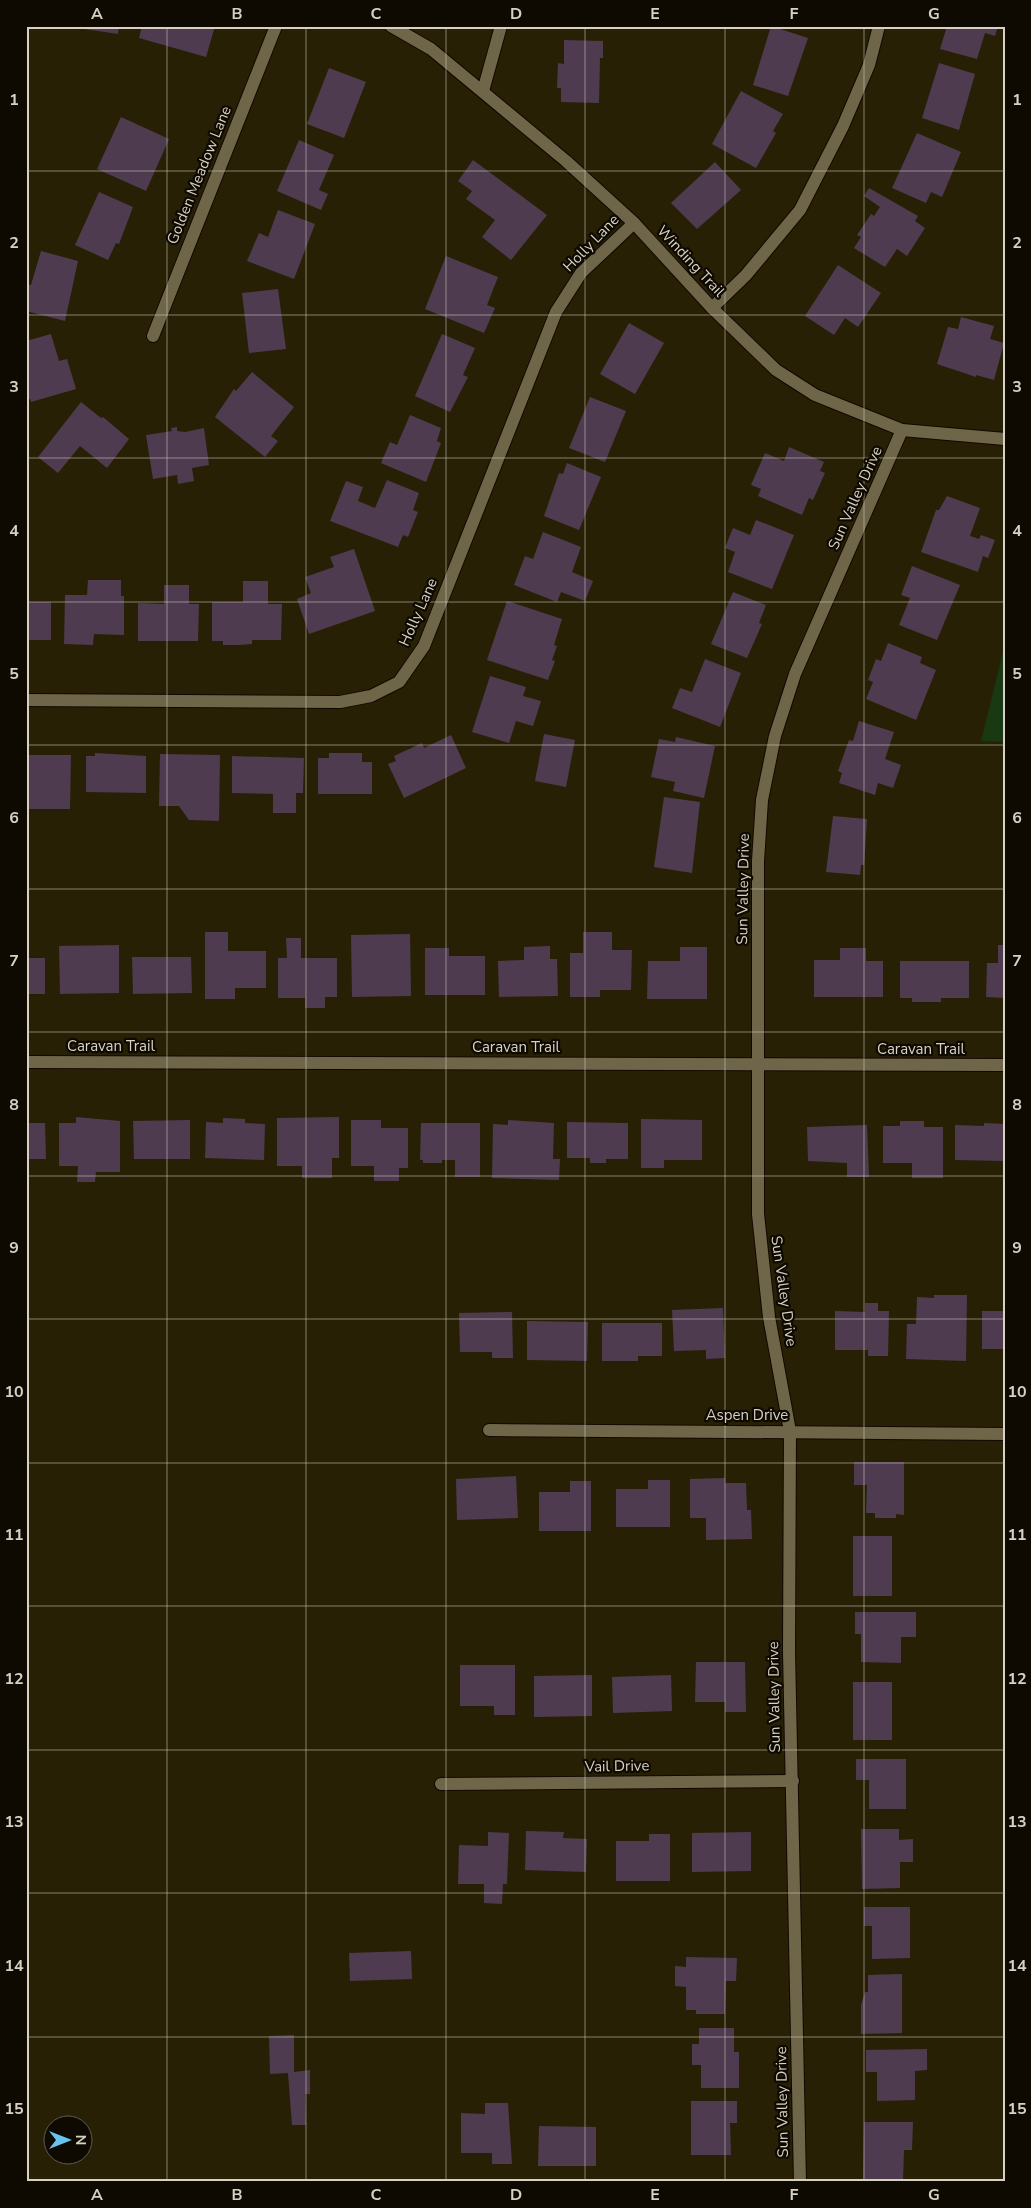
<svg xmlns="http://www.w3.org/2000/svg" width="1031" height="2208" viewBox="0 0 1031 2208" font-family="'Nunito Sans',sans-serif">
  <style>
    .green { fill: #193913 }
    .building { fill: #4e3b50 }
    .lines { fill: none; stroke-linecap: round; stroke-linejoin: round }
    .minor-casing { stroke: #110900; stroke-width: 14 }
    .minor { stroke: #6f664a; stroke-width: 12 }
    .grid { fill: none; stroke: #d6d1c2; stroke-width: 1; stroke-opacity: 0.55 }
    .labels { text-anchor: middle; stroke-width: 4.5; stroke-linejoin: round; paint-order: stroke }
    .street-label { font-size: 15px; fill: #d6d1c2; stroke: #0e0a02 }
    .neatline { fill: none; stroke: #d6d1c2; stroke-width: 2 }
    .grid-label { font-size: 16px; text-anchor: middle; font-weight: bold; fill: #d6d1c2 }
  </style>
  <rect width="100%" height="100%" fill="#282005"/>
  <path class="green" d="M 1005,644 L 1005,742 L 981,741 Z"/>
  <g class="building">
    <path d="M 64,26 L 119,26 L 118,34 Z"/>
    <path d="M 142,26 L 215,26 L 206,57 L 139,38 Z"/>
    <path d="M 771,26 L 808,38 L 788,96 L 753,85 Z"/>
    <path d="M 947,26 L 998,26 L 995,36 L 985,33 L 977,59 L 940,49 Z"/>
    <path d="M 564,40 L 603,41 L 603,58 L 600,58 L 599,103 L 561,102 L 561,88 L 557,88 L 558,63 L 564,64 Z"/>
    <path d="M 939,63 L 975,74 L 959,130 L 922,118 Z"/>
    <path d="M 329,68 L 366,82 L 344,138 L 307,124 Z"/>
    <path d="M 741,91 L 783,114 L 773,131 L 776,133 L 756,168 L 712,144 Z"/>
    <path d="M 121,117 L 169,139 L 146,191 L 97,169 Z"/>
    <path d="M 917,133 L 961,152 L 942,197 L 931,192 L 926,203 L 892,188 Z"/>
    <path d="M 299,140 L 334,155 L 319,190 L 328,194 L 321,210 L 277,191 Z"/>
    <path d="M 473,160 L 547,215 L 511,260 L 482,237 L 495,220 L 466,199 L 472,191 L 458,181 Z"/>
    <path d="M 715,162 L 741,190 L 697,229 L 671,203 Z"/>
    <path d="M 869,188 L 918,216 L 915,221 L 925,228 L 907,256 L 897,249 L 885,267 L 854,248 L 861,237 L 857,235 L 871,214 L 874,216 L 880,207 L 864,196 Z"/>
    <path d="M 99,192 L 133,207 L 119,244 L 116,243 L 108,260 L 75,245 Z"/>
    <path d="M 278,210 L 315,224 L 294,279 L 247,261 L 259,233 L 268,237 Z"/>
    <path d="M 41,251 L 78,261 L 65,321 L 26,311 L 26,284 L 31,285 Z"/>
    <path d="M 446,256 L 498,277 L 487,305 L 495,308 L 484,333 L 425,309 Z"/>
    <path d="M 838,265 L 881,293 L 858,327 L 845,318 L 834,335 L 805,316 Z"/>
    <path d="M 278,289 L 286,349 L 249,353 L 242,293 Z"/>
    <path d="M 961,317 L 994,326 L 990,339 L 1004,343 L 994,380 L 976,375 L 976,377 L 937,364 L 948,327 L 958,329 Z"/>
    <path d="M 629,323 L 664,343 L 635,394 L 600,374 Z"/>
    <path d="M 51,334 L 59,361 L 67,359 L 76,389 L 31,402 L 30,399 L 26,400 L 26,341 Z"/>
    <path d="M 442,334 L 475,348 L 463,375 L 468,377 L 450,412 L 415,396 Z"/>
    <path d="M 252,372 L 294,407 L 271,436 L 278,441 L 265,457 L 215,417 L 234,389 L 236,391 Z"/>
    <path d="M 590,397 L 626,411 L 605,462 L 569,448 Z"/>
    <path d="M 81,402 L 101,418 L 103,417 L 129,439 L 107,468 L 80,446 L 58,473 L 38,457 Z"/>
    <path d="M 410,415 L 441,428 L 437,441 L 441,443 L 426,482 L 381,463 L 390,442 L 397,445 Z"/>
    <path d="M 177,427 L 177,431 L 185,432 L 204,428 L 209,465 L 192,468 L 194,481 L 178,484 L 177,475 L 153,479 L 146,435 L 172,431 L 171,428 Z"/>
    <path d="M 789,447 L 824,462 L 820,471 L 825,473 L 813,500 L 809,498 L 802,515 L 758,496 L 761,489 L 751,485 L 765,453 L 784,461 Z"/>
    <path d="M 567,463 L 601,477 L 579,530 L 544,516 L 559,473 L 563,474 Z"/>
    <path d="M 387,480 L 419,493 L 413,510 L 418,512 L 408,537 L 403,535 L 398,547 L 330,521 L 346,481 L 363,487 L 358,501 L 375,508 Z"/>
    <path d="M 947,496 L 980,508 L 970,536 L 979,539 L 981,535 L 995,540 L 988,558 L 983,556 L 978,572 L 921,552 L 936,510 L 939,510 Z"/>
    <path d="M 756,520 L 794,535 L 772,589 L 728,572 L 735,552 L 725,548 L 733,528 L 750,535 Z"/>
    <path d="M 543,532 L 581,547 L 572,572 L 593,581 L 585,601 L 561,592 L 557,602 L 514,585 L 525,556 L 533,559 Z"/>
    <path d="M 354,549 L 375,611 L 309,634 L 297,599 L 311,593 L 305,577 L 334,567 L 330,557 Z"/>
    <path d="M 912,566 L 960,585 L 937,640 L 899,625 L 910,598 L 901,595 Z"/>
    <path d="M 88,580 L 121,580 L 121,596 L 124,596 L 124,635 L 94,634 L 93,645 L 64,644 L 65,595 L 87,595 Z"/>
    <path d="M 243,581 L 268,581 L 268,604 L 282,604 L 281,640 L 252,640 L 252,644 L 239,645 L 223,645 L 223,641 L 212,641 L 212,602 L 243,602 Z"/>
    <path d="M 164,585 L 189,585 L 189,604 L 199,604 L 198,641 L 138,641 L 138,603 L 164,604 Z"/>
    <path d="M 733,592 L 766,605 L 759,623 L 762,624 L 747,658 L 711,644 Z"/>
    <path d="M 507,601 L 562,619 L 554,645 L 557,646 L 552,660 L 555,661 L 548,680 L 487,660 Z"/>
    <rect x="26" y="602" width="25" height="38"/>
    <path d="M 888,643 L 922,657 L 920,663 L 936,670 L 916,720 L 866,699 L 873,682 L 868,680 L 876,659 L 881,661 Z"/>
    <path d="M 705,659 L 741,673 L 720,727 L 672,708 L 680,688 L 692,692 Z"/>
    <path d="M 490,676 L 526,687 L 523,696 L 541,701 L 533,726 L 516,721 L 509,743 L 472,732 Z"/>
    <path d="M 859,721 L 894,732 L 885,759 L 901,765 L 893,788 L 878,783 L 875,795 L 839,783 L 842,773 L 838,771 L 849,740 L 853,741 Z"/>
    <path d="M 544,734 L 575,740 L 566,787 L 535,781 Z"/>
    <path d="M 451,735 L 466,768 L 404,798 L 388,764 L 396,761 L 394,756 L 422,743 L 424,748 Z"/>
    <path d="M 676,737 L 715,746 L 704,798 L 673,791 L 675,782 L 651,777 L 659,739 L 675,742 Z"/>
    <path d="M 95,753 L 146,756 L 146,793 L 86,792 L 86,756 L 95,756 Z"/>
    <path d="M 329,753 L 362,753 L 362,762 L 372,762 L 372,794 L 318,794 L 318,758 L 329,758 Z"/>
    <path d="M 160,754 L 220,755 L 219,821 L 189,820 L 179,806 L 159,806 Z"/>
    <path d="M 26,755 L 71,755 L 70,809 L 26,809 Z"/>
    <path d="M 232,756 L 304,758 L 303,793 L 296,793 L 296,813 L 273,813 L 273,794 L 232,793 Z"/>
    <path d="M 664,797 L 700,802 L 692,873 L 654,867 Z"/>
    <path d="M 833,816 L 867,819 L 864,865 L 861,865 L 860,875 L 826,872 Z"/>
    <path d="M 205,932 L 228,932 L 228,951 L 266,951 L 266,988 L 235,988 L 235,999 L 205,999 Z"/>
    <path d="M 583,932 L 612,932 L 612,950 L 632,950 L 631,990 L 600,990 L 600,997 L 570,997 L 570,953 L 583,953 Z"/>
    <path d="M 410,934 L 411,996 L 352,997 L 351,935 Z"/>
    <path d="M 286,938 L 301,938 L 301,958 L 337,958 L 337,997 L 325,997 L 325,1008 L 305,1008 L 305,998 L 278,998 L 278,958 L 287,958 Z"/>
    <path d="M 119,945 L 119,993 L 60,994 L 59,946 Z"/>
    <path d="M 998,945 L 1005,945 L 1005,998 L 986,997 L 987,963 L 998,963 Z"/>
    <path d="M 550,946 L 550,959 L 557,959 L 558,996 L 499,997 L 498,961 L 524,960 L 524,947 Z"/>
    <path d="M 680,947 L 707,947 L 707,999 L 647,999 L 648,961 L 680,961 Z"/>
    <path d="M 425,948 L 449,948 L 449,956 L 485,956 L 485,995 L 425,995 Z"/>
    <path d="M 840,948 L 866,948 L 866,961 L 883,961 L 883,997 L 814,997 L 814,960 L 840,960 Z"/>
    <path d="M 132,957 L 191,957 L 192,993 L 133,994 Z"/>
    <rect x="26" y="958" width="19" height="36"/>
    <path d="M 900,961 L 969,961 L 969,998 L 941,998 L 941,1002 L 912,1002 L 912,998 L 900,998 Z"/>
    <path d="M 76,1117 L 120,1121 L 120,1172 L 96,1172 L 95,1182 L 77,1182 L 78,1166 L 59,1166 L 59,1123 L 76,1123 Z"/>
    <path d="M 339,1117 L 339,1158 L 332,1158 L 332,1178 L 302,1178 L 302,1166 L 277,1166 L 277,1118 Z"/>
    <path d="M 223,1118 L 245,1119 L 245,1123 L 265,1124 L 264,1160 L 205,1158 L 206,1122 L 223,1123 Z"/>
    <path d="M 641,1119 L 702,1120 L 702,1160 L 664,1160 L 664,1168 L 641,1168 Z"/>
    <path d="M 190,1120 L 190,1159 L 134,1159 L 133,1121 Z"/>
    <path d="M 351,1120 L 381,1120 L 381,1128 L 408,1128 L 408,1168 L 399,1168 L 399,1181 L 374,1181 L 374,1166 L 351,1166 Z"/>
    <path d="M 508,1120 L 554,1123 L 553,1159 L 560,1159 L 559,1180 L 492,1178 L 493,1124 L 508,1125 Z"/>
    <path d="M 900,1121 L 924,1121 L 924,1127 L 943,1127 L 943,1178 L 912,1178 L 912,1163 L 883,1163 L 883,1126 L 900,1126 Z"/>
    <path d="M 567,1122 L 628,1123 L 628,1159 L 606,1159 L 606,1163 L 590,1163 L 590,1158 L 567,1158 Z"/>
    <path d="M 26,1123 L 45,1123 L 46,1159 L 26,1159 Z"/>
    <path d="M 421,1123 L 480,1123 L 480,1177 L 455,1177 L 455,1160 L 442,1160 L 442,1163 L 423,1163 L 423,1160 L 420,1160 Z"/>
    <path d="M 984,1123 L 1005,1124 L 1005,1161 L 955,1160 L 955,1125 L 984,1126 Z"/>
    <path d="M 867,1125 L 869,1177 L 847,1177 L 847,1163 L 808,1161 L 807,1127 Z"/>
    <path d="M 934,1295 L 967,1295 L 966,1361 L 906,1359 L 907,1324 L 916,1324 L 917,1297 L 934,1298 Z"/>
    <path d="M 865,1303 L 878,1303 L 878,1311 L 889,1311 L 888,1356 L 868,1356 L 868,1350 L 835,1350 L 835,1311 L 865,1312 Z"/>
    <path d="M 723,1308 L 725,1358 L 706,1359 L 706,1350 L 674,1351 L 672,1310 Z"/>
    <rect x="982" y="1311" width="23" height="38"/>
    <path d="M 512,1312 L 513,1358 L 492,1358 L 492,1352 L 460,1352 L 459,1313 Z"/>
    <path d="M 527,1321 L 588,1322 L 587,1361 L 527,1360 Z"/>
    <path d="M 602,1323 L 662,1323 L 662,1356 L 638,1356 L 638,1361 L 602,1361 Z"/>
    <path d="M 854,1462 L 904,1462 L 904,1515 L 896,1514 L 896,1518 L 875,1518 L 875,1513 L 866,1513 L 867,1485 L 854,1485 Z"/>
    <path d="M 516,1476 L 518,1518 L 457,1520 L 456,1479 Z"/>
    <path d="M 725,1478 L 725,1483 L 746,1483 L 747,1510 L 751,1510 L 752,1539 L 706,1540 L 706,1518 L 690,1518 L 690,1479 Z"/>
    <path d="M 648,1480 L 670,1480 L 670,1527 L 616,1527 L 616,1489 L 648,1489 Z"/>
    <path d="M 570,1481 L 591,1481 L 591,1531 L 539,1531 L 539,1492 L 570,1492 Z"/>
    <rect x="853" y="1536" width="39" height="60"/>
    <path d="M 855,1612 L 916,1612 L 916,1637 L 901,1637 L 901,1663 L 861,1662 L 861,1634 L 855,1634 Z"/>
    <path d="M 696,1662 L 745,1662 L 746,1712 L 725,1712 L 725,1702 L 695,1702 Z"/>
    <path d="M 460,1665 L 515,1665 L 515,1715 L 494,1715 L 494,1706 L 460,1706 Z"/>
    <path d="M 592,1675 L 592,1716 L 534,1717 L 534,1676 Z"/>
    <path d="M 671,1675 L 672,1711 L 613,1713 L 612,1677 Z"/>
    <rect x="853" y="1682" width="39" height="58"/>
    <path d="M 856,1759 L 906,1759 L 906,1809 L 869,1809 L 869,1780 L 856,1780 Z"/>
    <path d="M 861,1829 L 899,1829 L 899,1840 L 913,1839 L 913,1862 L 900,1862 L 900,1888 L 862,1889 Z"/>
    <path d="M 526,1831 L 564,1832 L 563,1838 L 587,1839 L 586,1872 L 525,1870 Z"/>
    <path d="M 488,1832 L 509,1833 L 507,1884 L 503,1884 L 502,1904 L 484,1903 L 484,1884 L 458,1884 L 459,1845 L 488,1846 Z"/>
    <path d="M 751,1832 L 751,1871 L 692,1872 L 692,1833 Z"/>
    <path d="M 649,1834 L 670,1834 L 670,1881 L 616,1881 L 616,1841 L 649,1841 Z"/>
    <path d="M 864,1907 L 910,1907 L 910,1958 L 872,1959 L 872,1926 L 864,1926 Z"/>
    <path d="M 411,1951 L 412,1979 L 350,1981 L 349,1953 Z"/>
    <path d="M 686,1957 L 737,1958 L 736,1981 L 726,1981 L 725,2014 L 696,2014 L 696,2010 L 686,2010 L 686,1987 L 675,1986 L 675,1966 L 686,1967 Z"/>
    <path d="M 902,1974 L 902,2033 L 861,2034 L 861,2005 L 865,1992 L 868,1992 L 868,1975 Z"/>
    <path d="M 699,2028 L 734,2028 L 734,2052 L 739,2052 L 739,2088 L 701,2088 L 701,2065 L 692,2065 L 692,2044 L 699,2044 Z"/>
    <path d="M 294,2035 L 294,2072 L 310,2070 L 310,2094 L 305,2094 L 306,2125 L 292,2125 L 288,2073 L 270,2074 L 269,2036 Z"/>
    <path d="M 927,2049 L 927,2070 L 915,2071 L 915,2100 L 877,2101 L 877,2072 L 866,2072 L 866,2050 Z"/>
    <path d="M 691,2101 L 737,2101 L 737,2123 L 730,2123 L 731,2155 L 691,2155 Z"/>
    <path d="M 485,2103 L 508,2103 L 512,2164 L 492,2164 L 492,2153 L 461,2153 L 461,2113 L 485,2114 Z"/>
    <path d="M 864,2122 L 913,2122 L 912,2150 L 904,2150 L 903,2181 L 863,2181 Z"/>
    <path d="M 539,2126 L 596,2127 L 596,2166 L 538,2166 Z"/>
  </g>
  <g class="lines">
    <defs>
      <g id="minor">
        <path d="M 391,26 L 431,49 L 566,161 L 634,223 L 712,308 L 776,370 L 815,395 L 902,430 L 1005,439"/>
        <path d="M 483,91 L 501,26"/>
        <path d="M 712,308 L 746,275 L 800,210 L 843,126 L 869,65 L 879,26"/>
        <path d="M 153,336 L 276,26"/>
        <path d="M 26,700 L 340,702 L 371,696 L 399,682 L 424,646 L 556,312 L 581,273 L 634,223"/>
        <path d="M 26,1062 L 1005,1065"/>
        <path d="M 489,1430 L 1005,1434"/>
        <path d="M 441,1784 L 793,1781"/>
        <path d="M 800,2182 L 789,1651 L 790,1431 L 769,1317 L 758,1214 L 758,861 L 762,800 L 775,736 L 795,674 L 902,430"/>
      </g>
    </defs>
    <use href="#minor" class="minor-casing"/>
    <use href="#minor" class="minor"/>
  </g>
  <path class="grid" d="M 167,26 L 167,2182M 306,26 L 306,2182M 446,26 L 446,2182M 585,26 L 585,2182M 725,26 L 725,2182M 864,26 L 864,2182M 26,171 L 1005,171M 26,315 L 1005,315M 26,458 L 1005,458M 26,602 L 1005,602M 26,745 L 1005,745M 26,889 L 1005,889M 26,1032 L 1005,1032M 26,1176 L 1005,1176M 26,1319 L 1005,1319M 26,1463 L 1005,1463M 26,1606 L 1005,1606M 26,1750 L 1005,1750M 26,1893 L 1005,1893M 26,2037 L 1005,2037"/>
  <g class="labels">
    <g class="street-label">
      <text transform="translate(199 175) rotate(-68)" y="5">Golden Meadow Lane</text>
      <text transform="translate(591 243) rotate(-46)" y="5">Holly Lane</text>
      <text transform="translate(691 261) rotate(47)" y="5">Winding Trail</text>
      <text transform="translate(855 498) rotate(-66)" y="5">Sun Valley Drive</text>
      <text transform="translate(418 612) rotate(-66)" y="5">Holly Lane</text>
      <text transform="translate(743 889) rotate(-89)" y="5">Sun Valley Drive</text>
      <text x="111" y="1051">Caravan Trail</text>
      <text x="516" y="1052">Caravan Trail</text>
      <text x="921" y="1054">Caravan Trail</text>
      <text transform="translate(784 1291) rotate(82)" y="5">Sun Valley Drive</text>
      <text x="747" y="1420">Aspen Drive</text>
      <text transform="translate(774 1697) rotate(-91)" y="5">Sun Valley Drive</text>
      <text transform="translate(617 1766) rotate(-1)" y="5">Vail Drive</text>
      <text transform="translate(782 2102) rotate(-91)" y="5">Sun Valley Drive</text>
    </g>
  </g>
  <rect width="1031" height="2208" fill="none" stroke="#0e0a02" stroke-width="55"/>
  <g transform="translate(68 2140) rotate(90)"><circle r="24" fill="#0e0a02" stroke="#5e5a4f"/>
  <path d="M0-4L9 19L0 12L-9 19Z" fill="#67c4ef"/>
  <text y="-8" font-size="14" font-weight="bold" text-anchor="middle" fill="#d6d1c2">N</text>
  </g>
  <rect x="28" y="28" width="976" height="2152" class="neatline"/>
  <g class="grid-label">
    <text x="97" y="19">A</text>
    <text x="237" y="19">B</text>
    <text x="376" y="19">C</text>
    <text x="516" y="19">D</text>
    <text x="655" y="19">E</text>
    <text x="794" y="19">F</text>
    <text x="934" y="19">G</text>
    <text x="14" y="105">1</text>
    <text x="1017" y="105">1</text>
    <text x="14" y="248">2</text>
    <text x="1017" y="248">2</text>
    <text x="14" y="392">3</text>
    <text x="1017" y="392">3</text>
    <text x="14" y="536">4</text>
    <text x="1017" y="536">4</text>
    <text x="14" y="679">5</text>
    <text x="1017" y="679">5</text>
    <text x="14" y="823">6</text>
    <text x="1017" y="823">6</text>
    <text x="14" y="966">7</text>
    <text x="1017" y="966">7</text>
    <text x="14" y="1110">8</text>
    <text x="1017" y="1110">8</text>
    <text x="14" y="1253">9</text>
    <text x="1017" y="1253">9</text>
    <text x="14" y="1397">10</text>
    <text x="1017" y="1397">10</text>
    <text x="14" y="1540">11</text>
    <text x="1017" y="1540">11</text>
    <text x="14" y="1684">12</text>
    <text x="1017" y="1684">12</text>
    <text x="14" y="1827">13</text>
    <text x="1017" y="1827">13</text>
    <text x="14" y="1971">14</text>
    <text x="1017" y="1971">14</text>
    <text x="14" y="2114">15</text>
    <text x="1017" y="2114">15</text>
    <text x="97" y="2200">A</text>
    <text x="237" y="2200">B</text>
    <text x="376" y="2200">C</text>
    <text x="516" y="2200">D</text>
    <text x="655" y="2200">E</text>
    <text x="794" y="2200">F</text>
    <text x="934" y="2200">G</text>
  </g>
</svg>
